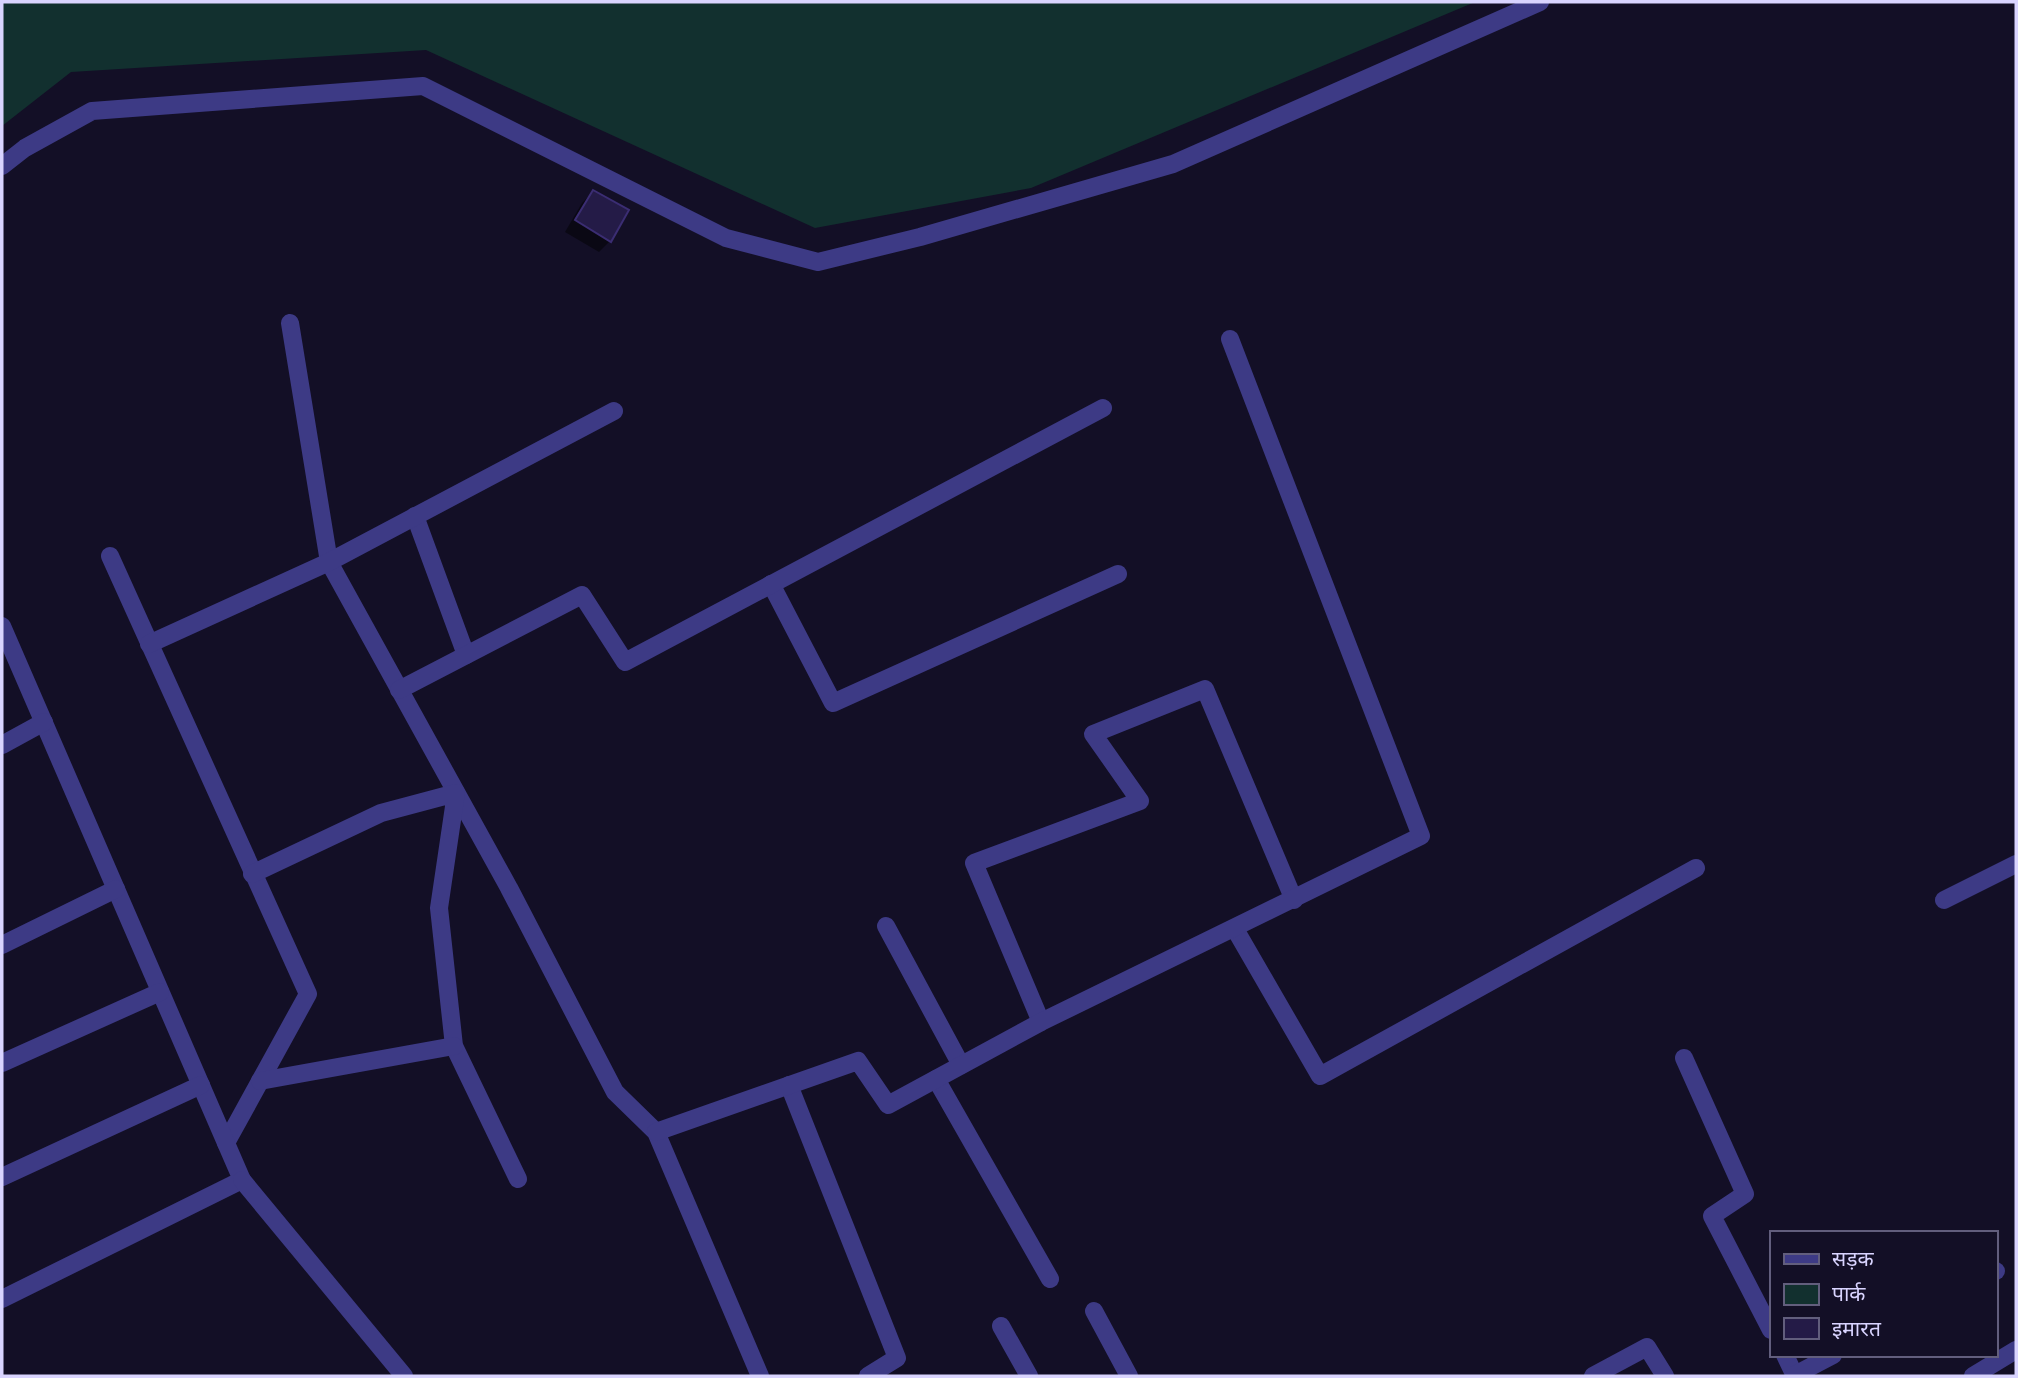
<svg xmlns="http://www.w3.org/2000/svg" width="2018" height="1378" viewBox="0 0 2018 1378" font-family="Rubik,'Noto Sans Devanagari',sans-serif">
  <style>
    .green { fill: #12302f }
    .shadow { fill: #0007 }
    .building { fill: #241b47; stroke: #3b2d73; stroke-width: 2 }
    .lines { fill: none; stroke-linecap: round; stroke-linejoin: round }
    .lane { stroke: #3d3a85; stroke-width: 18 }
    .street { stroke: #3d3a85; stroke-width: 18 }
  </style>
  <rect width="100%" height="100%" fill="#130f26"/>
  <path class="green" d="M 2,2 L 1475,2 L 1031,188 L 815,228 L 426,50 L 71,72 L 2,126 Z"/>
  <path class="shadow" d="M 593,192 L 610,241 L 599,252 L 565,232 L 582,203 Z"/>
  <path class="building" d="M 593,190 L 629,210 L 611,242 L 575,220 Z"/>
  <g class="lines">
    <path class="lane" d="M 2,166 L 25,148 L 92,111 L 423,86 L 726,238 L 818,262 L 920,237 L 1173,164 L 1540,2"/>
    <g class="street">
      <path d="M 290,323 L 329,562 L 509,888 L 615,1092 L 656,1132 L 760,1376"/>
      <path d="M 415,516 L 466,655"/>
      <path d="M 110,556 L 308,994 L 226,1143"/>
      <path d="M 771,584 L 833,703 L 1118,574"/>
      <path d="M 2,626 L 242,1180 L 2,1299"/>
      <path d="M 149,644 L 329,562 L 614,411"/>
      <path d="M 399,690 L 582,595 L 625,662 L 1103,408"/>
      <path d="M 2,745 L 44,722"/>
      <path d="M 252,874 L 381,813 L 456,793 L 439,908 L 454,1046 L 518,1179"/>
      <path d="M 1944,900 L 2016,864"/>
      <path d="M 886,926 L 961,1065"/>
      <path d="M 1235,929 L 1320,1076 L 1696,868"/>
      <path d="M 2,945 L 116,889"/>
      <path d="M 1041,1022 L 974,863 L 1140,801 L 1093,734 L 1205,689 L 1294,900"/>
      <path d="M 1684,1058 L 1745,1194 L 1712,1216 L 1771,1330"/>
      <path d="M 2,1063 L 160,992"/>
      <path d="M 936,1079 L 1050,1279"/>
      <path d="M 260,1081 L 454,1046"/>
      <path d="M 789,1085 L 897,1358 L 868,1376"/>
      <path d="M 656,1132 L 858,1061 L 888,1105 L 1041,1022 L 1421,836 L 1230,339"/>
      <path d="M 2,1177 L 201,1085"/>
      <path d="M 242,1180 L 404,1376"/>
      <path d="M 1995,1271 L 1996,1271"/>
      <path d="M 1094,1311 L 1129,1376"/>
      <path d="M 1001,1326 L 1029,1376"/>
      <path d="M 1785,1355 L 1795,1376"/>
      <path d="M 1795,1375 L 1833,1355"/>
      <path d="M 1593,1376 L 1647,1347 L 1665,1376"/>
      <path d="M 1973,1376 L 2016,1350"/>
    </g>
  </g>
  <rect width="2018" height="1378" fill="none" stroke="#d9d4ff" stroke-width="7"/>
  <rect x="1770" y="1231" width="228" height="126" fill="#130f26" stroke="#625e7d" stroke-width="2"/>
  <rect x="1784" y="1254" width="35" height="10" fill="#3d3a85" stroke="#625e7d" stroke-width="2"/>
  <text x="1832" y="1266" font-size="21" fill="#d9d4ff">सड़क</text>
  <rect x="1784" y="1284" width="35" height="21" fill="#12302f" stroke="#625e7d" stroke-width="2"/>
  <text x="1832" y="1301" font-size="21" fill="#d9d4ff">पार्क</text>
  <rect x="1784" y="1318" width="35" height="21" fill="#241b47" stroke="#625e7d" stroke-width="2"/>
  <text x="1832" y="1336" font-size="21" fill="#d9d4ff">इमारत</text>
</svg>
